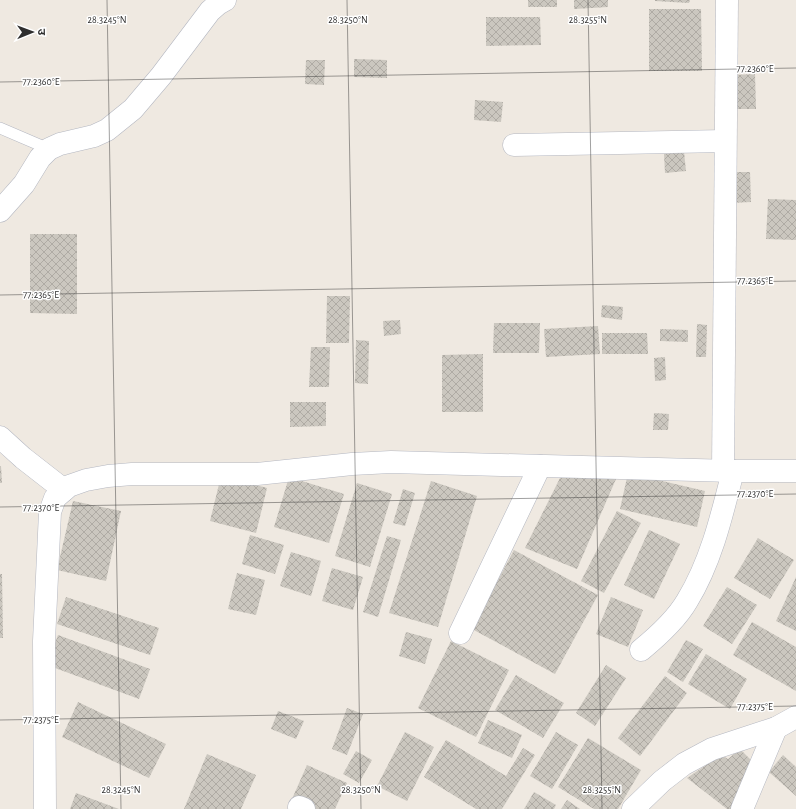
<svg xmlns="http://www.w3.org/2000/svg" width="796" height="809" viewBox="0 0 796 809" font-family="'Alegreya Sans','Noto Sans Devanagari',sans-serif">
  <style>
    .building { fill: url(#building-cross-hatch) }
    .lines { fill: none; stroke-linecap: round; stroke-linejoin: round }
    .service-casing { stroke: #b4b7c1; stroke-width: 12 }
    .minor-casing { stroke: #b4b7c1; stroke-width: 23 }
    .tertiary-casing { stroke: #b4b7c1; stroke-width: 23 }
    .service { stroke: #fff; stroke-width: 11 }
    .minor { stroke: #fff; stroke-width: 22 }
    .tertiary { stroke: #fff; stroke-width: 22 }
    .ticks { fill: none; stroke: #2e2e2e; stroke-width: 1; stroke-opacity: 0.45 }
    .ticks-label { font-size: 10px; text-anchor: middle; fill: #2e2e2e; stroke: #fff; stroke-width: 3; stroke-linejoin: round; paint-order: stroke }
  </style>
  <defs>
    <pattern id="building-cross-hatch" width="8" height="8" patternUnits="userSpaceOnUse"><rect width="8" height="8" fill="#cbc7bf"/><path d="M0 0l8 8M0 8l8-8" fill="none" stroke="#afaba4"/></pattern>
  </defs>
  <rect width="100%" height="100%" fill="#efe9e1"/>
  <g class="building">
    <rect x="528" y="0" width="29" height="7"/>
    <path d="M 574,0 L 608,0 L 608,7 L 574,9 Z"/>
    <path d="M 655,0 L 690,0 L 689,3 L 655,1 Z"/>
    <path d="M 649,9 L 701,9 L 702,71 L 649,71 Z"/>
    <path d="M 486,17 L 540,17 L 541,45 L 486,46 Z"/>
    <path d="M 354,59 L 387,60 L 387,78 L 354,77 Z"/>
    <path d="M 306,60 L 325,60 L 324,85 L 305,84 Z"/>
    <path d="M 755,74 L 756,109 L 734,109 L 733,75 Z"/>
    <path d="M 475,100 L 503,102 L 501,122 L 474,120 Z"/>
    <path d="M 684,152 L 686,171 L 665,173 L 664,154 Z"/>
    <path d="M 730,172 L 750,172 L 751,202 L 731,203 Z"/>
    <path d="M 768,199 L 796,200 L 796,240 L 766,239 Z"/>
    <path d="M 30,234 L 77,234 L 77,314 L 30,313 Z"/>
    <path d="M 327,296 L 350,296 L 349,343 L 326,343 Z"/>
    <path d="M 602,305 L 623,307 L 622,320 L 601,317 Z"/>
    <path d="M 400,320 L 401,334 L 384,336 L 383,321 Z"/>
    <path d="M 494,323 L 540,323 L 539,353 L 493,353 Z"/>
    <path d="M 697,324 L 707,325 L 706,357 L 696,357 Z"/>
    <path d="M 598,326 L 600,354 L 546,357 L 544,329 Z"/>
    <path d="M 660,329 L 688,330 L 688,342 L 660,341 Z"/>
    <path d="M 602,333 L 647,333 L 648,354 L 602,354 Z"/>
    <path d="M 356,340 L 369,341 L 368,384 L 355,383 Z"/>
    <path d="M 311,347 L 330,347 L 329,387 L 309,387 Z"/>
    <path d="M 483,354 L 483,412 L 442,412 L 442,355 Z"/>
    <path d="M 665,357 L 666,380 L 655,381 L 654,358 Z"/>
    <path d="M 290,402 L 326,402 L 326,426 L 290,427 Z"/>
    <path d="M 654,413 L 669,414 L 668,430 L 653,430 Z"/>
    <path d="M 0,466 L 1,466 L 2,483 L 0,483 Z"/>
    <path d="M 563,472 L 616,479 L 577,569 L 525,548 Z"/>
    <path d="M 628,473 L 705,491 L 697,527 L 620,509 Z"/>
    <path d="M 221,476 L 267,488 L 256,533 L 210,521 Z"/>
    <path d="M 289,477 L 344,494 L 329,543 L 274,527 Z"/>
    <path d="M 431,481 L 477,496 L 438,627 L 389,613 Z"/>
    <path d="M 357,483 L 392,494 L 370,567 L 335,556 Z"/>
    <path d="M 403,489 L 415,493 L 405,526 L 393,523 Z"/>
    <path d="M 73,501 L 121,511 L 106,581 L 57,570 Z"/>
    <path d="M 617,511 L 641,523 L 604,593 L 581,581 Z"/>
    <path d="M 649,530 L 680,544 L 654,599 L 624,585 Z"/>
    <path d="M 250,535 L 284,545 L 275,574 L 242,564 Z"/>
    <path d="M 387,536 L 401,540 L 378,617 L 363,612 Z"/>
    <path d="M 758,538 L 794,560 L 770,599 L 734,578 Z"/>
    <path d="M 514,550 L 598,595 L 555,674 L 472,629 Z"/>
    <path d="M 291,552 L 321,561 L 311,596 L 280,586 Z"/>
    <path d="M 332,568 L 363,577 L 353,610 L 322,601 Z"/>
    <path d="M 237,573 L 265,580 L 256,615 L 228,609 Z"/>
    <path d="M 0,574 L 2,574 L 3,638 L 0,638 Z"/>
    <path d="M 796,577 L 796,631 L 776,621 Z"/>
    <path d="M 727,587 L 757,605 L 732,644 L 703,626 Z"/>
    <path d="M 66,597 L 159,628 L 150,655 L 57,624 Z"/>
    <path d="M 611,597 L 643,610 L 628,647 L 596,634 Z"/>
    <path d="M 752,622 L 796,647 L 796,691 L 733,655 Z"/>
    <path d="M 406,632 L 432,639 L 425,664 L 399,656 Z"/>
    <path d="M 58,635 L 150,669 L 139,699 L 47,665 Z"/>
    <path d="M 686,640 L 703,649 L 683,682 L 667,672 Z"/>
    <path d="M 451,641 L 509,670 L 476,737 L 418,708 Z"/>
    <path d="M 706,654 L 747,679 L 730,709 L 688,684 Z"/>
    <path d="M 606,665 L 626,678 L 595,726 L 576,713 Z"/>
    <path d="M 516,675 L 564,703 L 543,738 L 495,710 Z"/>
    <path d="M 665,676 L 687,693 L 640,756 L 618,738 Z"/>
    <path d="M 78,702 L 166,744 L 149,778 L 62,737 Z"/>
    <path d="M 347,708 L 363,714 L 347,755 L 332,749 Z"/>
    <path d="M 278,711 L 304,721 L 296,739 L 271,729 Z"/>
    <path d="M 488,720 L 522,735 L 512,758 L 478,743 Z"/>
    <path d="M 405,732 L 434,747 L 407,801 L 377,786 Z"/>
    <path d="M 556,732 L 578,745 L 552,789 L 530,776 Z"/>
    <path d="M 588,738 L 641,770 L 618,809 L 594,809 L 558,787 Z"/>
    <path d="M 446,740 L 506,776 L 523,748 L 535,755 L 502,809 L 476,809 L 424,777 Z"/>
    <path d="M 740,749 L 755,764 L 731,809 L 727,809 L 687,778 L 721,755 L 728,759 Z"/>
    <path d="M 356,751 L 372,760 L 359,783 L 343,774 Z"/>
    <path d="M 207,754 L 256,775 L 241,809 L 184,809 Z"/>
    <path d="M 783,755 L 796,767 L 796,796 L 769,772 Z"/>
    <path d="M 307,765 L 347,783 L 335,809 L 314,809 L 292,799 Z"/>
    <path d="M 534,792 L 556,805 L 554,809 L 524,809 Z"/>
    <path d="M 76,793 L 119,809 L 70,809 Z"/>
    <path d="M 567,800 L 580,809 L 561,809 Z"/>
  </g>
  <g class="lines">
    <defs>
      <path id="service" d="M 0,128 L 49,149"/>
      <g id="minor">
        <path d="M 514,145 L 725,141"/>
        <path d="M 0,211 L 24,184 L 40,158 L 49,149 L 60,144 L 94,136 L 107,130 L 133,109 L 161,76 L 210,11 L 218,4 L 225,0"/>
        <path d="M 0,437 L 23,458 L 64,490"/>
        <path d="M 723,471 L 727,0"/>
        <path d="M 460,633 L 540,466"/>
        <path d="M 641,650 C 658,636 676,620 687,601 C 711,562 722,515 733,471"/>
        <path d="M 299,807 L 304,809"/>
        <path d="M 633,809 L 662,781 L 684,764 L 712,749 L 776,728 L 796,717"/>
        <path d="M 742,809 L 776,728"/>
      </g>
      <path id="tertiary" d="M 45,809 L 44,641 L 50,512 L 55,498 L 69,486 L 86,480 L 108,476 L 132,474 L 257,474 L 352,464 L 391,462 L 733,471 L 796,471"/>
    </defs>
    <use href="#service" class="service-casing"/>
    <use href="#minor" class="minor-casing"/>
    <use href="#tertiary" class="tertiary-casing"/>
    <use href="#service" class="service"/>
    <use href="#minor" class="minor"/>
    <use href="#tertiary" class="tertiary"/>
  </g>
  <path class="ticks" d="M 107,0 L 121,809M 347,0 L 361,809M 588,0 L 602,809M 0,82 L 796,68M 0,295 L 796,281M 0,507 L 796,494M 0,720 L 796,706"/>
  <g class="ticks-label">
    <text x="107" y="23">28.3245°N</text>
    <text x="348" y="23">28.3250°N</text>
    <text x="588" y="23">28.3255°N</text>
    <text x="755" y="72">77.2360°E</text>
    <text x="41" y="85">77.2360°E</text>
    <text x="755" y="284">77.2365°E</text>
    <text x="41" y="298">77.2365°E</text>
    <text x="755" y="497">77.2370°E</text>
    <text x="41" y="511">77.2370°E</text>
    <text x="755" y="710">77.2375°E</text>
    <text x="41" y="723">77.2375°E</text>
    <text x="121" y="793">28.3245°N</text>
    <text x="361" y="793">28.3250°N</text>
    <text x="602" y="793">28.3255°N</text>
  </g>
  <g transform="translate(32 32) rotate(89)" stroke="#ffffff" stroke-width="3" paint-order="stroke">
  <path d="M0-3L7 15L0 10L-7 15Z" fill="#2e2e2e"/>
  <text y="-6" font-size="11" font-weight="bold" text-anchor="middle" fill="#2e2e2e">उ</text>
  </g>
</svg>
